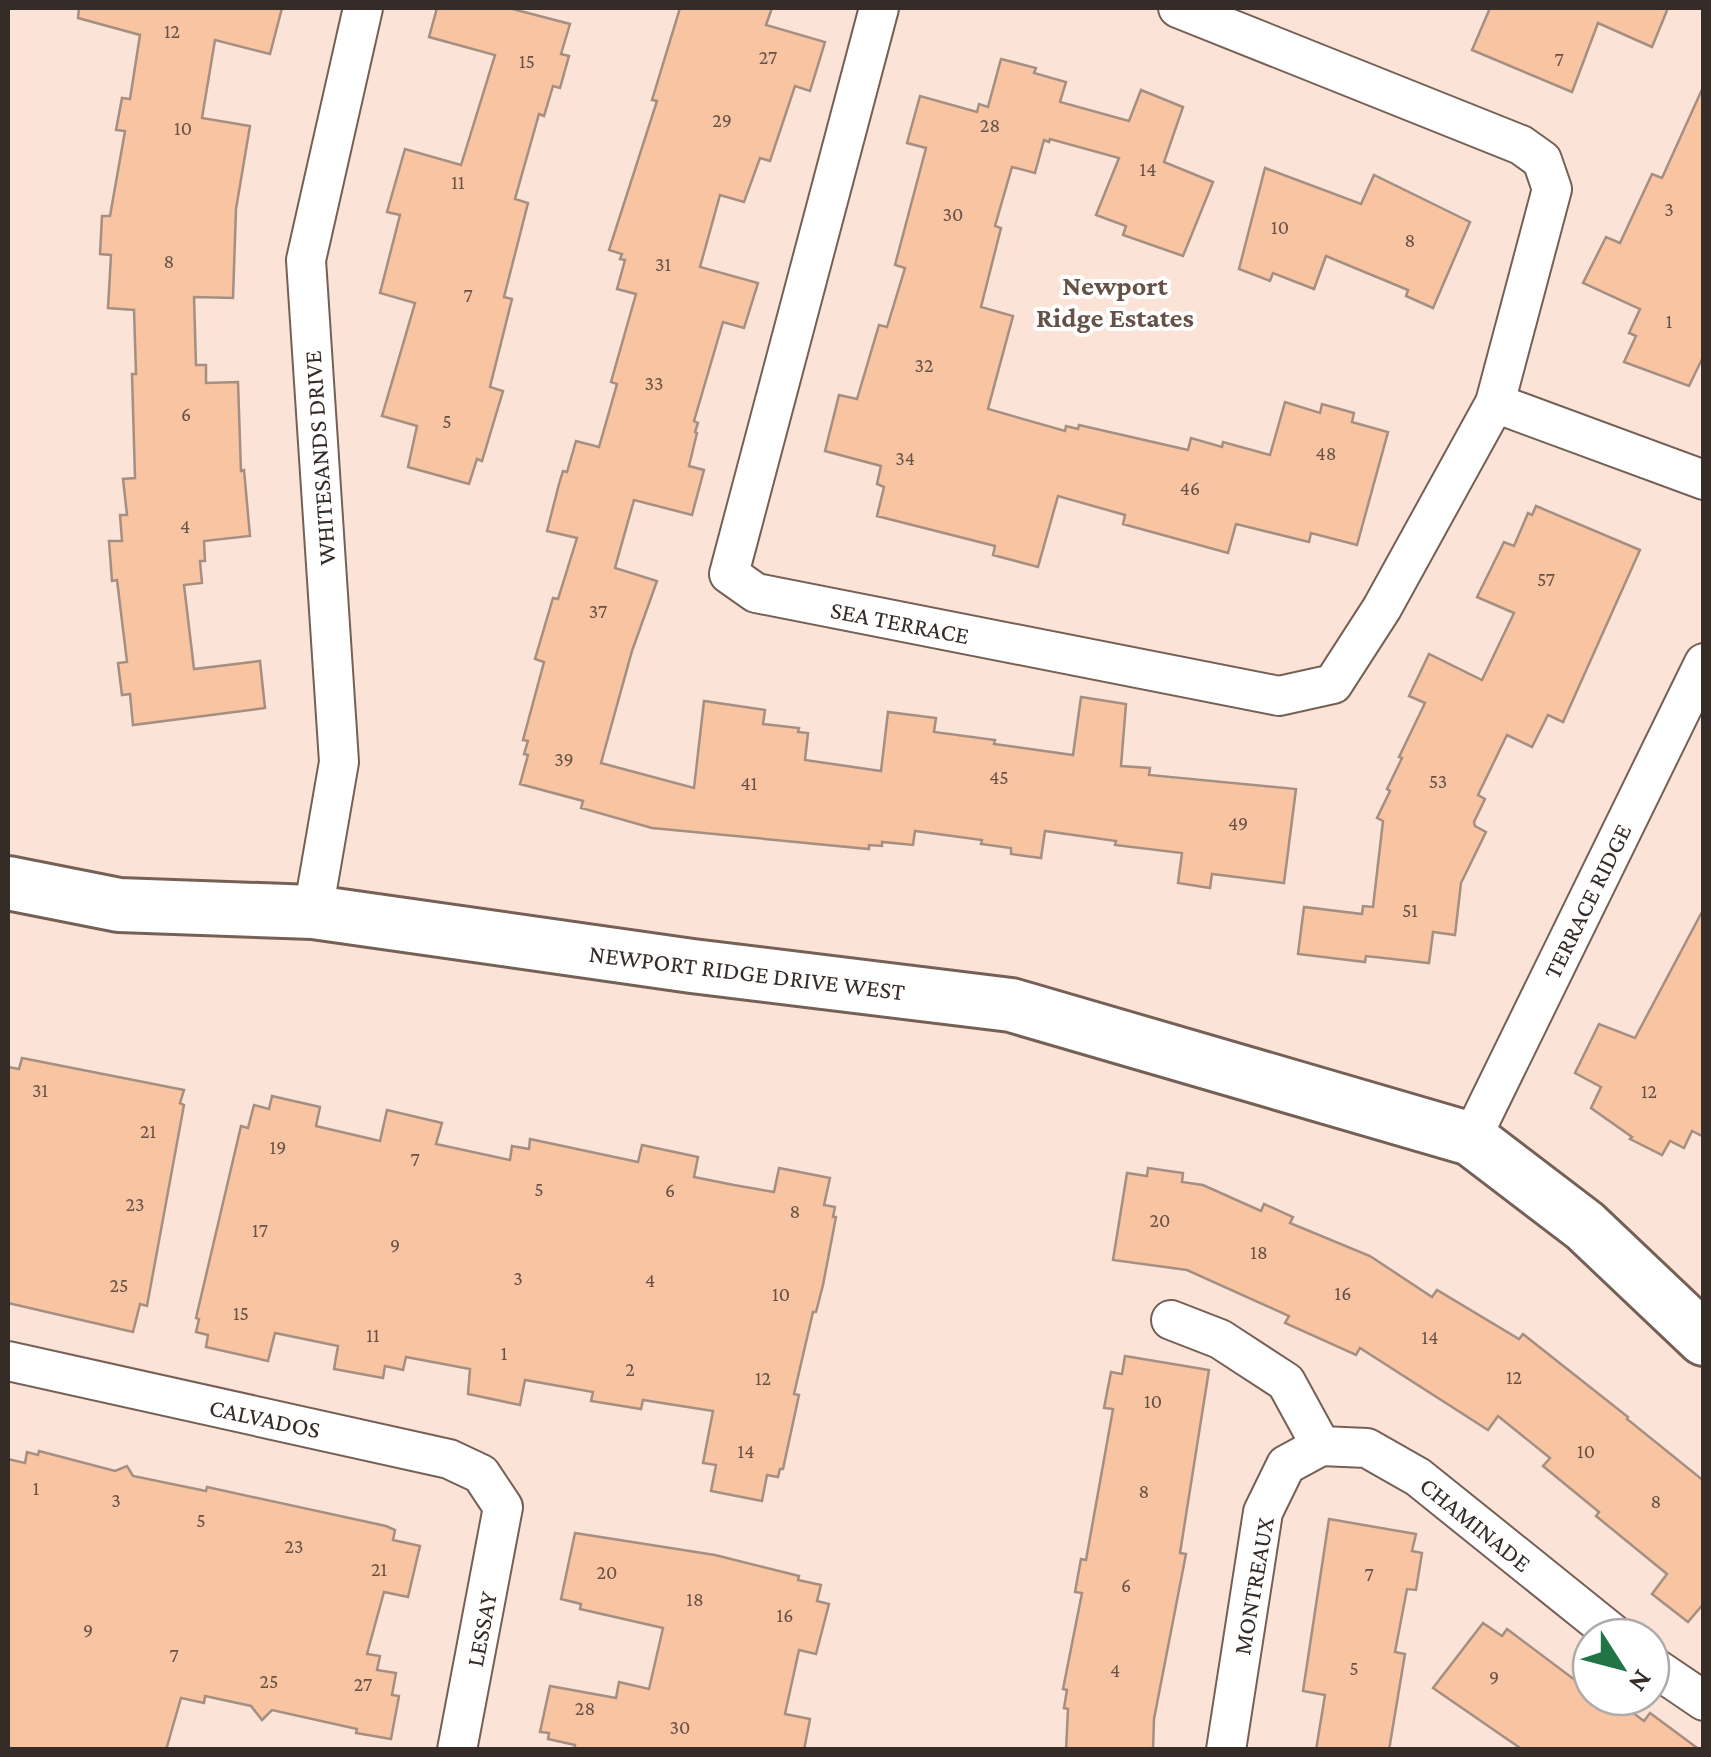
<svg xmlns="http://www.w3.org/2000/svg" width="1711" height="1757" viewBox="0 0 1711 1757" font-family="'Crimson Pro',serif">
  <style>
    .building { fill: #f8c4a2; stroke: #a48f82; stroke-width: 2.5 }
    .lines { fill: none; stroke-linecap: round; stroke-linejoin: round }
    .street-casing { stroke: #756056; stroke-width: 42 }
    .secondary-casing { stroke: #756056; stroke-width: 58 }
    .street { stroke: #fff; stroke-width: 38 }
    .secondary { stroke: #fff; stroke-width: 52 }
    .labels { text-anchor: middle; stroke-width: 8; stroke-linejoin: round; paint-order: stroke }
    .number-label { font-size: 20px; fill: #665246 }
    .street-label { font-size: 25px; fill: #352c27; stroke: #fff }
    .neighbourhood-label { font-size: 28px; font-weight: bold; fill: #665147; stroke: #fff }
  </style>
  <rect width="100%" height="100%" fill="#fce3d7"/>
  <g class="building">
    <path d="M 79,8 L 282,8 L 270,54 L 215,40 L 202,118 L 250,126 L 236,209 L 233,298 L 194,297 L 196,365 L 206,365 L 206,383 L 238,382 L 241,471 L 244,470 L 250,536 L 204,541 L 205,561 L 200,561 L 202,583 L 184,585 L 194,669 L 260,661 L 265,708 L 133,725 L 130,694 L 122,695 L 118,663 L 127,662 L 117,580 L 112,581 L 109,541 L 122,541 L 120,515 L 127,515 L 123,479 L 135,478 L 132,374 L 136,374 L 134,310 L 108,308 L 111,255 L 100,254 L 102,216 L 110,216 L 125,131 L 116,130 L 122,98 L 130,99 L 140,35 L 78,18 Z"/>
    <path d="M 437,8 L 509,8 L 570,24 L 561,54 L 569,56 L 560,88 L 553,86 L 544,116 L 539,114 L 515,199 L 528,203 L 504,297 L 512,299 L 490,387 L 503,391 L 482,461 L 477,459 L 469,484 L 408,467 L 417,426 L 382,416 L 415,303 L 380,293 L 400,215 L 387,212 L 405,149 L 461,165 L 495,55 L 429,37 Z"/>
    <path d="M 680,8 L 772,8 L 766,25 L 825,42 L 810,91 L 795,86 L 770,161 L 760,158 L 744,202 L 720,195 L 700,267 L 758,283 L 744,328 L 723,322 L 694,421 L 698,423 L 695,432 L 697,433 L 689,466 L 704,470 L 692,515 L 634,500 L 615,568 L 657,581 L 632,651 L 601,763 L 694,788 L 704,701 L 765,710 L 763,724 L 799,728 L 798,732 L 808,733 L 805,760 L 881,771 L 888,712 L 936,718 L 934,732 L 995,740 L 994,744 L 1073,755 L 1081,697 L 1126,704 L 1121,766 L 1150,768 L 1149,775 L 1296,789 L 1284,883 L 1212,874 L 1210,888 L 1178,883 L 1182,853 L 1115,845 L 1116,841 L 1045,831 L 1041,858 L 1011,854 L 1011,848 L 981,844 L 982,840 L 915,831 L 913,845 L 882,842 L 882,846 L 869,845 L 869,849 L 652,828 L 581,808 L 583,801 L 520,784 L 528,755 L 524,754 L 528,741 L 523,740 L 544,662 L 535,659 L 553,598 L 558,599 L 577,538 L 547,531 L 559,484 L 563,471 L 567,472 L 576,441 L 599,447 L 617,384 L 611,382 L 636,294 L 617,289 L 625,260 L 620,259 L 622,254 L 609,250 L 657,101 L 652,100 Z"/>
    <path d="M 1490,8 L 1668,8 L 1652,47 L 1598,23 L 1572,92 L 1472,50 Z"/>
    <path d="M 1001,59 L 1036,68 L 1034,73 L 1066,82 L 1060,102 L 1129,121 L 1141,90 L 1183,107 L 1164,162 L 1213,182 L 1183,256 L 1123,235 L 1126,226 L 1096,215 L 1119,158 L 1050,139 L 1049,142 L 1044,140 L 1035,173 L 1012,167 L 995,226 L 1001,228 L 981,307 L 1013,316 L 988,409 L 1065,431 L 1066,426 L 1078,429 L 1079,425 L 1188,450 L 1191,438 L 1222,447 L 1223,442 L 1270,455 L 1285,402 L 1320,413 L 1322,404 L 1354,413 L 1352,422 L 1388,432 L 1357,545 L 1311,533 L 1309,542 L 1236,524 L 1228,553 L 1123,524 L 1125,515 L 1058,496 L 1038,567 L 993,555 L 995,546 L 877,516 L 884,487 L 877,484 L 881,466 L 825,451 L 839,395 L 857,399 L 879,325 L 887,327 L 905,268 L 895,265 L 926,148 L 907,143 L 920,96 L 977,112 L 979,104 L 988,107 Z"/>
    <path d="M 1704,85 L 1704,355 L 1689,386 L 1624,362 L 1636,336 L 1629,333 L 1640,309 L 1583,283 L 1606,237 L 1620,243 L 1652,174 L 1662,178 Z"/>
    <path d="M 1265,168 L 1361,204 L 1374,175 L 1470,222 L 1433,308 L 1406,296 L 1408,290 L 1326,256 L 1314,289 L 1273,273 L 1270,281 L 1239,269 Z"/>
    <path d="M 1536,506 L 1640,550 L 1563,722 L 1548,715 L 1532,747 L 1507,735 L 1478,795 L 1485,799 L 1474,822 L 1475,826 L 1486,832 L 1461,883 L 1455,935 L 1433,932 L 1429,963 L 1366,956 L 1365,962 L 1298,954 L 1304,907 L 1362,914 L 1363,906 L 1373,907 L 1383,821 L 1377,818 L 1390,791 L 1387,789 L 1402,758 L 1399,757 L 1425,703 L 1409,696 L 1429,654 L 1482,680 L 1514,613 L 1477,597 L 1504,542 L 1514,546 L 1528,513 L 1532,515 Z"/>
    <path d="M 1704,908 L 1704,1137 L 1692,1131 L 1684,1148 L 1670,1141 L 1662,1155 L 1630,1139 L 1632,1137 L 1591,1108 L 1601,1087 L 1575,1073 L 1599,1024 L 1635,1038 Z"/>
    <path d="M 22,1058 L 184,1090 L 180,1103 L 184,1105 L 147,1306 L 140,1304 L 133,1332 L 8,1303 L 8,1067 L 19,1069 Z"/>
    <path d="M 272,1096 L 320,1107 L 316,1126 L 380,1141 L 387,1110 L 442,1123 L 436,1144 L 510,1160 L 512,1146 L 529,1149 L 530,1139 L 638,1162 L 642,1145 L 698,1157 L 694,1177 L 734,1185 L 774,1192 L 779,1168 L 830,1178 L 824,1205 L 835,1207 L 833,1217 L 836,1217 L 823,1285 L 816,1312 L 813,1312 L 794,1394 L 799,1395 L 783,1469 L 780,1469 L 778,1477 L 767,1475 L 762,1501 L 711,1491 L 716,1465 L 703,1463 L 713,1411 L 643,1400 L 641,1409 L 591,1401 L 593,1392 L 525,1380 L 520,1405 L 468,1394 L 470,1369 L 406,1357 L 403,1370 L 385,1366 L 383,1378 L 334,1369 L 338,1346 L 275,1333 L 268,1361 L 206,1347 L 208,1335 L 196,1332 L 199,1319 L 196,1318 L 241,1126 L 248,1128 L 254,1105 L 269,1109 Z"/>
    <path d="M 1148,1168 L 1183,1173 L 1182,1182 L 1203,1185 L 1261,1211 L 1264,1204 L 1293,1217 L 1290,1223 L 1370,1256 L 1432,1297 L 1437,1290 L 1519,1339 L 1523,1334 L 1628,1417 L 1627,1419 L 1704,1481 L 1704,1603 L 1688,1622 L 1652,1594 L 1667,1574 L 1596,1516 L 1599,1512 L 1543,1466 L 1550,1458 L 1498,1416 L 1488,1430 L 1360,1348 L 1356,1355 L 1285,1323 L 1289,1316 L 1187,1270 L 1113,1260 L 1127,1173 L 1147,1176 Z"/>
    <path d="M 1125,1356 L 1209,1370 L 1180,1553 L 1186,1554 L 1154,1719 L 1153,1750 L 1066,1750 L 1068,1709 L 1064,1708 L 1067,1690 L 1063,1689 L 1082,1593 L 1075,1592 L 1081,1559 L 1086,1560 L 1113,1409 L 1104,1408 L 1111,1372 L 1122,1374 Z"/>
    <path d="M 39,1451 L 115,1471 L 127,1466 L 133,1476 L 206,1491 L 207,1487 L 386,1526 L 395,1530 L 393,1540 L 420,1546 L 408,1597 L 384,1592 L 367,1654 L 380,1656 L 377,1670 L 396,1673 L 392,1695 L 399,1696 L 391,1739 L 356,1733 L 357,1729 L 272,1710 L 262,1720 L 251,1706 L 205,1696 L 204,1703 L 181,1698 L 166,1750 L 8,1750 L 8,1459 L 25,1463 L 27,1452 L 38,1455 Z"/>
    <path d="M 1329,1519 L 1416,1534 L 1412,1551 L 1422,1553 L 1416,1590 L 1407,1589 L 1395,1652 L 1405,1654 L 1389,1750 L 1316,1750 L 1325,1695 L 1303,1691 Z"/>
    <path d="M 575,1533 L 715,1555 L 799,1576 L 798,1580 L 821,1585 L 817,1601 L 829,1604 L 816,1654 L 799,1650 L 785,1714 L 810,1719 L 804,1750 L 574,1750 L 575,1745 L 548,1739 L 549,1733 L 540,1732 L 550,1686 L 616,1698 L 619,1682 L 649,1689 L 663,1628 L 580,1609 L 581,1604 L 561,1599 Z"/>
    <path d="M 1483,1623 L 1502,1636 L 1507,1629 L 1591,1692 L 1591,1697 L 1598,1697 L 1609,1705 L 1613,1698 L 1644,1721 L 1650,1713 L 1700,1750 L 1523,1750 L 1433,1688 Z"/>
  </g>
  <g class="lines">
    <defs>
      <g id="street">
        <path d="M 879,8 L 729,574 L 756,593 L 1279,696 L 1333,684 L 1382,608 L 1495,403 L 1552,189 L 1542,160 L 1521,145 L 1178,8"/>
        <path d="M 1495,403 L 1704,480"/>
        <path d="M 313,912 L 339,762 L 306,260 L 363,8"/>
        <path d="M 1471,1139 L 1704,663"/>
        <path d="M 1171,1320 L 1220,1339 L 1286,1382 L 1321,1446"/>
        <path d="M 8,1361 L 449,1459 L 481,1474 L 503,1507 L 457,1750"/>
        <path d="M 1321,1446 L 1367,1448 L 1418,1477 L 1617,1637"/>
        <path d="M 1651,1665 L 1704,1701"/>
        <path d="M 1226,1750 L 1263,1512 L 1286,1465 L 1321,1446"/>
      </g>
      <path id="secondary" d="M 8,883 L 119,905 L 313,912 L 692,966 L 1011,1005 L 1471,1139 L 1585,1226 L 1704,1339"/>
    </defs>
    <use href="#street" class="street-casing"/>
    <use href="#secondary" class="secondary-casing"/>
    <use href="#street" class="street"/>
    <use href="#secondary" class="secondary"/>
  </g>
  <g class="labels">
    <g class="number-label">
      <text x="172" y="38">12</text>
      <text x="768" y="64">27</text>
      <text x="1559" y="66">7</text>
      <text x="527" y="68">15</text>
      <text x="722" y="127">29</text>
      <text x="990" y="132">28</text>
      <text x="183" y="135">10</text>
      <text x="1148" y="176">14</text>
      <text x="458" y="189">11</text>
      <text x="1669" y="216">3</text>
      <text x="953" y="221">30</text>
      <text x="1280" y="234">10</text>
      <text x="1410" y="247">8</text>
      <text x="169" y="268">8</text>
      <text x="663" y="271">31</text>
      <text x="468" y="302">7</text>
      <text x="1669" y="328">1</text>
      <text x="924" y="372">32</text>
      <text x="654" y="390">33</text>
      <text x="186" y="421">6</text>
      <text x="447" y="428">5</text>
      <text x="1326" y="460">48</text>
      <text x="905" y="465">34</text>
      <text x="1190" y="495">46</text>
      <text x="185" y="533">4</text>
      <text x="1546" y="586">57</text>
      <text x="598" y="618">37</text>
      <text x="564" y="766">39</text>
      <text x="999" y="784">45</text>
      <text x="1438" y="788">53</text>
      <text x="749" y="790">41</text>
      <text x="1238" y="830">49</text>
      <text x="1410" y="917">51</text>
      <text x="40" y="1097">31</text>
      <text x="1649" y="1098">12</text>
      <text x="148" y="1138">21</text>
      <text x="278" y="1154">19</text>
      <text x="415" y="1166">7</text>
      <text x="539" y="1196">5</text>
      <text x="670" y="1197">6</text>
      <text x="135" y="1211">23</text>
      <text x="795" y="1218">8</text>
      <text x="1160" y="1227">20</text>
      <text x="260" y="1237">17</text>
      <text x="395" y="1252">9</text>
      <text x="1259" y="1259">18</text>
      <text x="518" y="1285">3</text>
      <text x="650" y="1287">4</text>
      <text x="119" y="1292">25</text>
      <text x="1343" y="1300">16</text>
      <text x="781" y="1301">10</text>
      <text x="241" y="1320">15</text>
      <text x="373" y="1342">11</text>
      <text x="1430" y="1344">14</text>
      <text x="504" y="1360">1</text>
      <text x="630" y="1376">2</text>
      <text x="1514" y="1384">12</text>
      <text x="763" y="1385">12</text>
      <text x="1153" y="1408">10</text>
      <text x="746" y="1458">14</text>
      <text x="1586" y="1458">10</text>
      <text x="36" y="1495">1</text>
      <text x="1144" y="1498">8</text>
      <text x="116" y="1507">3</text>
      <text x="1656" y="1508">8</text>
      <text x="201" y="1527">5</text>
      <text x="294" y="1553">23</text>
      <text x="379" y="1576">21</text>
      <text x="607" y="1579">20</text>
      <text x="1369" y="1581">7</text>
      <text x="1126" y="1592">6</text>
      <text x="695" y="1606">18</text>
      <text x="785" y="1622">16</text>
      <text x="88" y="1637">9</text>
      <text x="174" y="1662">7</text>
      <text x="1354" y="1675">5</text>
      <text x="1115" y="1677">4</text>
      <text x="1494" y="1684">9</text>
      <text x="269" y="1688">25</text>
      <text x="363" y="1691">27</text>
      <text x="585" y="1715">28</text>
      <text x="680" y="1734">30</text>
    </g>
    <g class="street-label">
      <text transform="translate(319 458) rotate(-94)" y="9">WHITESANDS DRIVE</text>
      <text transform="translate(900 622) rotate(11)" y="9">SEA TERRACE</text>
      <text transform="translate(1587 901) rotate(-64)" y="9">TERRACE RIDGE</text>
      <text transform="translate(747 972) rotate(7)" y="9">NEWPORT RIDGE DRIVE WEST</text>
      <text transform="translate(265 1418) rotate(12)" y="9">CALVADOS</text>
      <text transform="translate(1476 1524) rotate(39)" y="9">CHAMINADE</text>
      <text transform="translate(1253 1586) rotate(-80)" y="9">MONTREAUX</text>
      <text transform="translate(481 1629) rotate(-79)" y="9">LESSAY</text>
    </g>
    <g class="neighbourhood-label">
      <text x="1115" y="295">Newport<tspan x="1115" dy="32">Ridge Estates</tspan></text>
    </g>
  </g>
  <rect width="1711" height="1757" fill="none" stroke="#352c27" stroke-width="20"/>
  <g transform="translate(1621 1667) rotate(126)"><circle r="48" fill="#ffffff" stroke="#aeaba9" stroke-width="2.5"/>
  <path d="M0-8L18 38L0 25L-18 38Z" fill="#217446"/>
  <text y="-15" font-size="28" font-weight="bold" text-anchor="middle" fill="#352c27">N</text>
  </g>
</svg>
